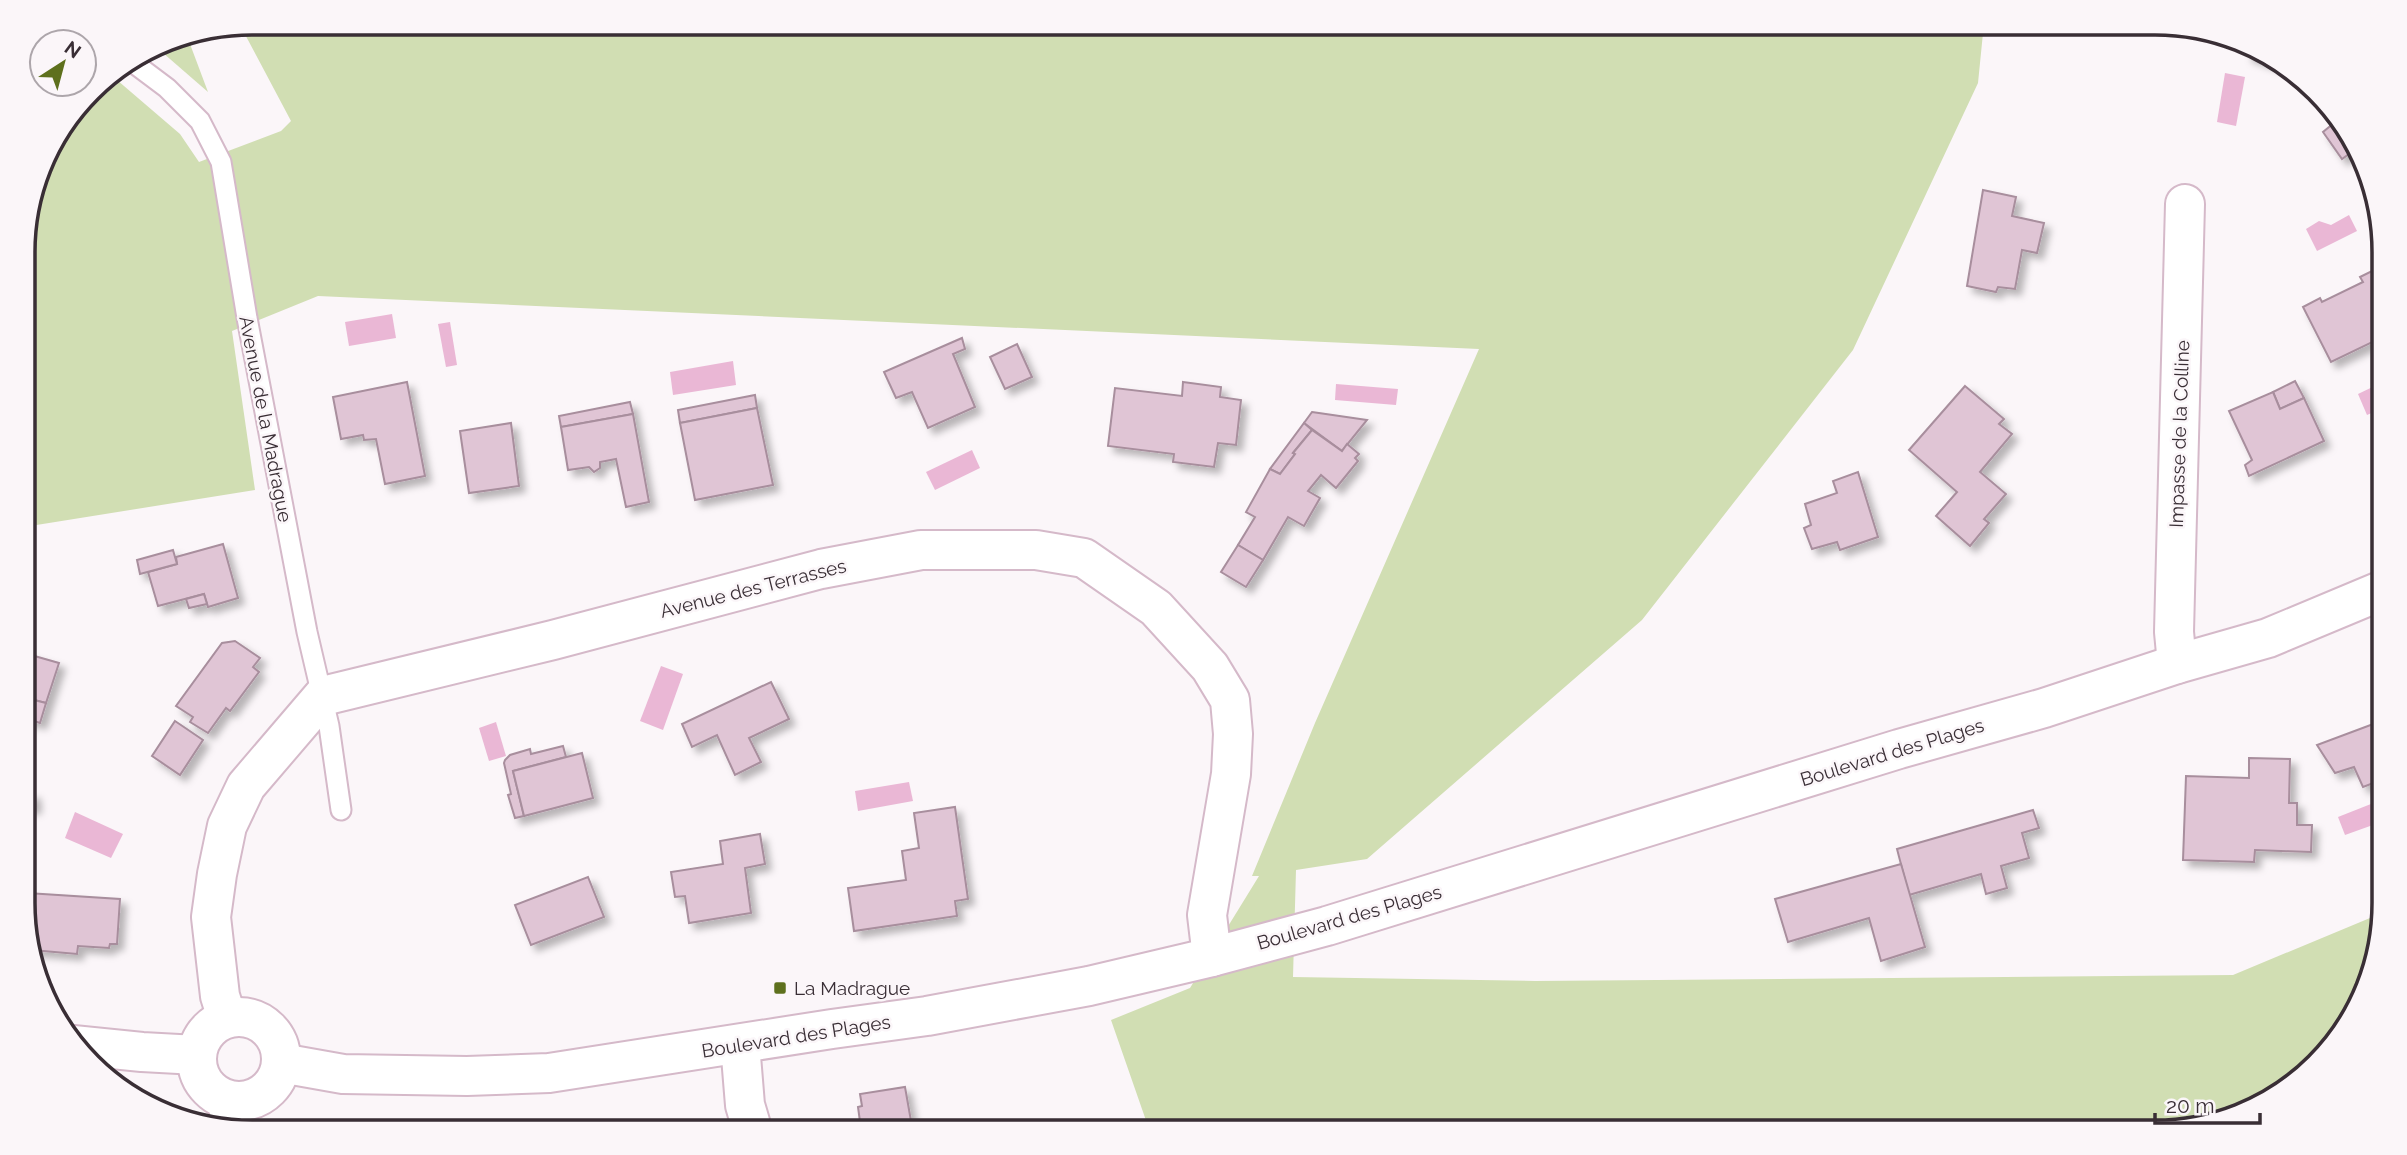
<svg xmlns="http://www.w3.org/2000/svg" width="2407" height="1155" viewBox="0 0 2407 1155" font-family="Raleway,sans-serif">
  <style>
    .green { fill: #d1deb3 }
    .water { fill: #eab7d5 }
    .building { fill: #e0c5d5; stroke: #a88e9d; stroke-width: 2; filter: url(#shadow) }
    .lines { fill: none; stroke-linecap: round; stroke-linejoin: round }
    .lane-casing { stroke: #d5b9c9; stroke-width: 23 }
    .street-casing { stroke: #d5b9c9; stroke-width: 42 }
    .secondary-casing { stroke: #d5b9c9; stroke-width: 42 }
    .lane { stroke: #fff; stroke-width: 19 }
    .street { stroke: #fff; stroke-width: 38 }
    .secondary { stroke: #fff; stroke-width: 38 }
    .poi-dot { fill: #5e701d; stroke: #fbf6f9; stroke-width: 2.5 }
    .labels { text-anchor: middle; stroke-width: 5; stroke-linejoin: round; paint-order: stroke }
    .street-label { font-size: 19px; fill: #392e35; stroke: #fbf6f9 }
    .poi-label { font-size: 19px; fill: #392e35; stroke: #fbf6f9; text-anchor: start }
    .rim { fill: none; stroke: #392e35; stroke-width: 3.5 }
  </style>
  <defs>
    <filter id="shadow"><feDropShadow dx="6" dy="6" stdDeviation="3.5" flood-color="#0004"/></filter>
  </defs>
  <rect width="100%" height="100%" fill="#fbf6f9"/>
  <g class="green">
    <path d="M 252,23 L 1984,23 L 1978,83 L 1853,350 L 1642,620 L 1367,859 L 1296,870 L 1293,977 L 1535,981 L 2233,975 L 2382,913 L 2361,1004 L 2283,1093 L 2170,1132 L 1150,1132 L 1111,1020 L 1190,988 L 1259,876 L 1252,876 L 1315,723 L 1479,349 L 318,296 L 232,331 L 255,490 L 24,527 L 23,237 L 47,150 L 101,80 L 110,74 L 180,134 L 199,162 L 281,131 L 291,121 L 240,25 Z"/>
    <path d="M 187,36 L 208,92 L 155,46 L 165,40 Z"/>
  </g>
  <g class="water">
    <path d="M 2225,73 L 2245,77 L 2236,126 L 2217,122 Z"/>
    <path d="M 2349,215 L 2357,231 L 2317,251 L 2306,229 L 2319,221 L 2331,225 Z"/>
    <path d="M 392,314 L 396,338 L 349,346 L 345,322 Z"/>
    <path d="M 450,322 L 457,365 L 446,367 L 438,324 Z"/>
    <path d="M 733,361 L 736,385 L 673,395 L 670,372 Z"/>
    <path d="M 2383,382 L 2383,408 L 2367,415 L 2358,394 Z"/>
    <path d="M 1336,384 L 1398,389 L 1396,405 L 1335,400 Z"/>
    <path d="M 972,450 L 980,468 L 935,490 L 926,472 Z"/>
    <path d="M 661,666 L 683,674 L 663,730 L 640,721 Z"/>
    <path d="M 496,722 L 506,756 L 489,761 L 479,728 Z"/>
    <path d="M 909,782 L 913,801 L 858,811 L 855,791 Z"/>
    <path d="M 2376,802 L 2384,821 L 2345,835 L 2338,817 Z"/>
    <path d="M 75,812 L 123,834 L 111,858 L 65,838 Z"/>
  </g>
  <g class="building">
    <path d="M 2250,45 L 2256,46 L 2278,66 L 2246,55 Z"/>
    <path d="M 2334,123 L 2353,151 L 2342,159 L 2323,132 Z"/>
    <path d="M 1983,190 L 2016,197 L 2012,216 L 2044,223 L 2037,253 L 2022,250 L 2015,289 L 1998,287 L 1996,292 L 1967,286 Z"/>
    <path d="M 2382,266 L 2383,337 L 2331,362 L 2303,307 L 2320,298 L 2322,302 L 2363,282 L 2360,277 Z"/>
    <path d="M 962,338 L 965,349 L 953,354 L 975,407 L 928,428 L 912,392 L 896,398 L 884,372 Z"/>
    <path d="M 1017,344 L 1032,377 L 1005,389 L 990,357 Z"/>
    <path d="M 2295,381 L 2304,398 L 2280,409 L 2273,392 Z"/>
    <path d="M 407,382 L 425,476 L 385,484 L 376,439 L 364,440 L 363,435 L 341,439 L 333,397 Z"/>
    <path d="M 1183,382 L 1221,387 L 1220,397 L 1241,400 L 1236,445 L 1218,443 L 1214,467 L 1173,462 L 1174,454 L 1108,446 L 1115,388 L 1182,396 Z"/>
    <path d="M 1965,386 L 2004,419 L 1999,424 L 2012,434 L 1980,472 L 2006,494 L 1984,519 L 1989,523 L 1970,546 L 1936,516 L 1957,492 L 1909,450 Z"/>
    <path d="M 2273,392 L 2280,409 L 2304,398 L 2324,441 L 2249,476 L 2245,465 L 2252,460 L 2229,411 Z"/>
    <path d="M 755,395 L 757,408 L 680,423 L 678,410 Z"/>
    <path d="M 630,402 L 633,414 L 561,427 L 559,416 Z"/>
    <path d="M 757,408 L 773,485 L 695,500 L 680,423 Z"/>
    <path d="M 1312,412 L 1367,420 L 1342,451 L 1304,423 Z"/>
    <path d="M 633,414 L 649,502 L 626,507 L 616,459 L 600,462 L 600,468 L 594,472 L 589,467 L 568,470 L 561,427 Z"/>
    <path d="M 511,423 L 519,486 L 469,493 L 460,431 Z"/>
    <path d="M 1304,423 L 1312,430 L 1293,453 L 1295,454 L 1280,474 L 1270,469 Z"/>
    <path d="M 1312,430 L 1342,451 L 1347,444 L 1359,454 L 1355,458 L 1358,461 L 1336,488 L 1321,475 L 1308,491 L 1320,498 L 1304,526 L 1288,517 L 1263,560 L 1238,545 L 1255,517 L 1246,512 L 1270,469 L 1280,474 L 1295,454 L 1293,453 Z"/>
    <path d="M 1858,472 L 1878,537 L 1840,550 L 1837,542 L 1812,549 L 1804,528 L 1811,525 L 1805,504 L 1837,493 L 1833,481 Z"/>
    <path d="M 223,544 L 238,598 L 208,607 L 204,594 L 158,606 L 148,572 L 177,564 L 176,557 Z"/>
    <path d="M 1238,545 L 1263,560 L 1246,587 L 1221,572 Z"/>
    <path d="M 173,550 L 177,564 L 140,574 L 137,560 Z"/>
    <path d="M 204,594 L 207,604 L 189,608 L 186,599 Z"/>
    <path d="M 235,641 L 260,658 L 253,667 L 259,672 L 230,711 L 226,708 L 208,733 L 190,722 L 193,717 L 176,706 L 222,643 Z"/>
    <path d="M 24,653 L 59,663 L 46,703 L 34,700 L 24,730 Z"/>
    <path d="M 771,682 L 789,719 L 749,738 L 761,762 L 735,775 L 717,735 L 692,747 L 682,724 Z"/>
    <path d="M 34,700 L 46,703 L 40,723 L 28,719 Z"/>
    <path d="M 2384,720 L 2384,779 L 2363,787 L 2354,767 L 2335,773 L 2317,745 Z"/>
    <path d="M 175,721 L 203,740 L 180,775 L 152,756 Z"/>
    <path d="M 563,746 L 566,757 L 513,771 L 524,816 L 515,818 L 508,795 L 511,794 L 504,763 L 505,760 L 510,755 L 530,749 L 531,754 Z"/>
    <path d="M 582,753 L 593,798 L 524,816 L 513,771 Z"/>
    <path d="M 2249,758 L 2290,759 L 2289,803 L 2297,803 L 2297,825 L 2312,825 L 2311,852 L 2255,850 L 2254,862 L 2183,860 L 2186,776 L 2249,778 Z"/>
    <path d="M 34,793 L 35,807 L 25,808 L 24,794 Z"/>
    <path d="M 955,807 L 968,899 L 955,901 L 957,916 L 854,931 L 848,888 L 906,880 L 902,851 L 919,848 L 914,813 Z"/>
    <path d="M 2033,810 L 2039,828 L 2022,833 L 2029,858 L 2001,866 L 2007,888 L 1986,894 L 1981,874 L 1909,895 L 1897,849 Z"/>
    <path d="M 760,834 L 765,864 L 745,868 L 751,913 L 689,923 L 685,896 L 675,897 L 671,872 L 723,864 L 720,841 Z"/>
    <path d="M 1901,864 L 1925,947 L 1881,961 L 1869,918 L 1788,942 L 1775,899 Z"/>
    <path d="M 588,877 L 604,917 L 531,945 L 515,905 Z"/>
    <path d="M 27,893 L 120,899 L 117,944 L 110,944 L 109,948 L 78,946 L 77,954 L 32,950 L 25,933 Z"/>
    <path d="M 905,1087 L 911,1121 L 861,1129 L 858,1107 L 862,1106 L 860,1094 Z"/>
    <path d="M 1020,1121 L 1022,1132 L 1010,1132 L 1008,1123 Z"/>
    <path d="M 1008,1123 L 1010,1132 L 948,1132 Z"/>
  </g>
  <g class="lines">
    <defs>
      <path id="lane" d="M 131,61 L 167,88 L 200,121 L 221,162 L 247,318 L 307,632 L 329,726 L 341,810"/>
      <g id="street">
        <path d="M 2177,664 L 2174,632 L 2185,204"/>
        <path d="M 227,1018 L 220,996 L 211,917 L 217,874 L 227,826 L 246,786 L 323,696 L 553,640 L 821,569 L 921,550 L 1036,550 L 1084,558 L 1156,608 L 1210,667 L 1230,700 L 1233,734 L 1231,774 L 1207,915 L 1212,957"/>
        <path d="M 740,1044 L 745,1105 L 753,1132"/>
        <path d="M 226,1126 L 234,1101"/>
      </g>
      <g id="secondary">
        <circle cx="239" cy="1059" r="42"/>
        <path d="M 73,1045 L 142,1052 L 197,1055"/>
        <path d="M 281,1063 L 343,1074 L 467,1076 L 549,1073 L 832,1029 L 927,1016 L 1089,986 L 1212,957 L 1327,926 L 1899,749 L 2044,708 L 2177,664 L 2268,638 L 2383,590"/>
      </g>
    </defs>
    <use href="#lane" class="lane-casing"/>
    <use href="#street" class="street-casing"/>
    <use href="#secondary" class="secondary-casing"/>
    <use href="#lane" class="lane"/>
    <use href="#street" class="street"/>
    <use href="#secondary" class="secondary"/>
  </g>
  <rect class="poi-dot" x="773" y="981" width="14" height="14" rx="3.5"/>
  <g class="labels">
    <g class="street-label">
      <text transform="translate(266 419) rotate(79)" y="7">Avenue de la Madrague</text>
      <text transform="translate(2179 434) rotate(-88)" y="7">Impasse de la Colline</text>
      <text transform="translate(753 588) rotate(-14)" y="7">Avenue des Terrasses</text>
      <text transform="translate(1892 752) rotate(-17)" y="7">Boulevard des Plages</text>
      <text transform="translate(1349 917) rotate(-16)" y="7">Boulevard des Plages</text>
      <text transform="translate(796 1036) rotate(-9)" y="7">Boulevard des Plages</text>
    </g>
    <g class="poi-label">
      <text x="794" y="995">La Madrague</text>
    </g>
  </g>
  <path d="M0 0H2407V1155H0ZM252 35H2155A217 217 0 0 1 2372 252V903A217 217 0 0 1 2155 1120H252A217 217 0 0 1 35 903V252A217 217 0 0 1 252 35Z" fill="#fbf6f9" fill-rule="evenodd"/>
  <path class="rim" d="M252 35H2155A217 217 0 0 1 2372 252V903A217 217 0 0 1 2155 1120H252A217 217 0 0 1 35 903V252A217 217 0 0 1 252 35Z"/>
  <g transform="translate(63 63) rotate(36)"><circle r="33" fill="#fbf6f9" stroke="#ada6ab" stroke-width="2"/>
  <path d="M0-5L12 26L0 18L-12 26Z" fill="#5e701d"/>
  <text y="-10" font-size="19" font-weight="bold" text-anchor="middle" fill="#392e35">N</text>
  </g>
  <path d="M2155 1113v10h105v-10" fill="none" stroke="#392e35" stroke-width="3.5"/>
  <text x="2166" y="1113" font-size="21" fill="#392e35" stroke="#fbf6f9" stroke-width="5" paint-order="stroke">20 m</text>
</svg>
